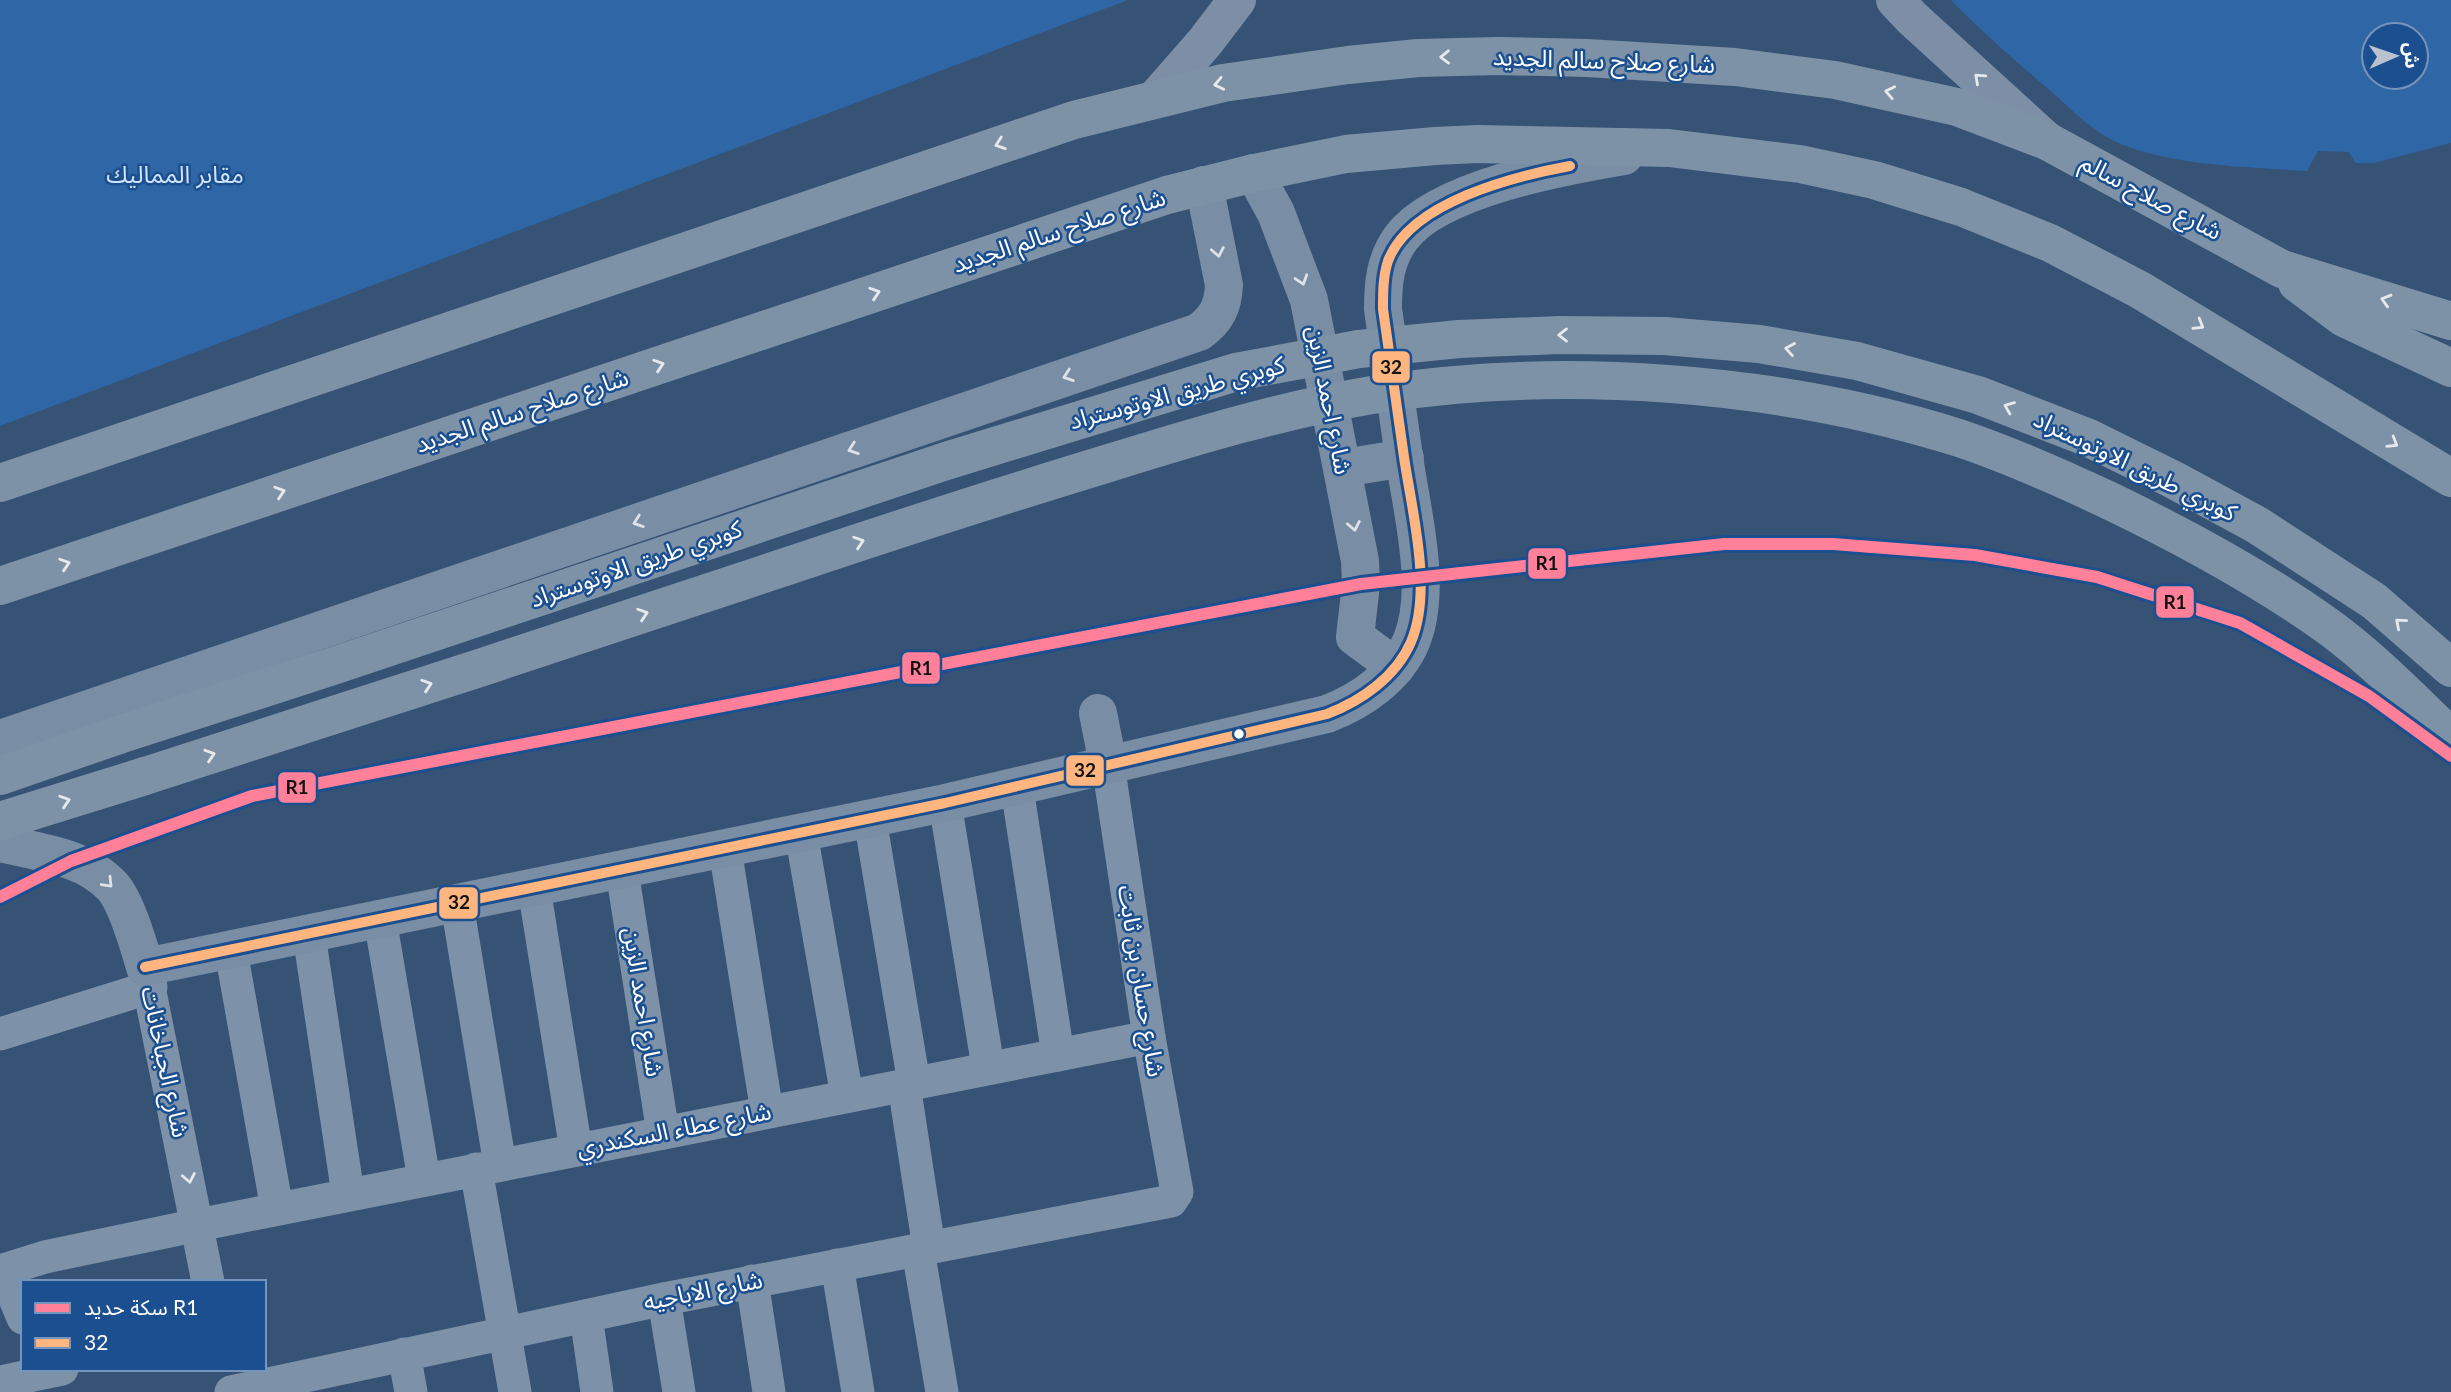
<svg xmlns="http://www.w3.org/2000/svg" width="2451" height="1392" viewBox="0 0 2451 1392" font-family="Lato,'Noto Sans Arabic',sans-serif">
  <style>
    .green { fill: #2f66a5; fill-rule: evenodd }
    .lines { fill: none; stroke-linecap: round; stroke-linejoin: round }
    .street { stroke: #7d92a8; stroke-width: 33 }
    .secondary { stroke: #798da4; stroke-width: 38 }
    .primary { stroke: #7d8ea7; stroke-width: 38 }
    .highway { stroke: #7e92a7; stroke-width: 38 }
    .highway-bridge { stroke: #7e92a7; stroke-width: 38 }
    .bus-1-casing { stroke: #1b4f8f; stroke-width: 16 }
    .bus-1 { stroke: #ffb580; stroke-width: 10 }
    .rail-1-casing { stroke: #1b4f8f; stroke-width: 18 }
    .rail-1 { stroke: #ff8098; stroke-width: 12 }
    .oneway { stroke: #e5e9ed }
    .oneway2 { stroke: #e5e8ed }
    .oneway3 { stroke: #dee2e8 }
    .oneway4 { stroke: #e5e9ee }
    .bus-dot { fill: #fff; stroke: #1b4f8f; stroke-width: 2.5 }
    .labels { text-anchor: middle; stroke-width: 5; stroke-linejoin: round; paint-order: stroke }
    .street-label { font-size: 24px; fill: #fff; stroke: #1b4f8f }
    .park-label { font-size: 24px; fill: #cfe3fa; stroke: #1b4f8f }
    .line-badge { stroke: #1b4f8f; stroke-width: 2.5 }
    .pale-badge-label { font-size: 19px; text-anchor: middle; font-weight: bold; fill: #111 }
  </style>
  <rect width="100%" height="100%" fill="#365274"/>
  <g class="green">
    <path d="M 0,0 L 1128,0 L 0,426 Z"/>
    <path d="M 1951,0 L 2451,0 L 2451,143 L 2374,163 L 2355,163 L 2349,152 L 2318,151 L 2307,171 C 2248,167 2165,166 2112,140 C 2087,127 2067,105 2046,87 C 2013,59 1981,31 1951,0 ZM 2374,35 L 2416,35 L 2416,77 L 2374,77 Z"/>
  </g>
  <g class="lines">
    <g class="street">
      <path d="M 1017,788 L 1058,1055"/>
      <path d="M 945,803 L 988,1067"/>
      <path d="M 870,819 L 914,1083"/>
      <path d="M 801,833 L 847,1096"/>
      <path d="M 725,849 L 767,1112"/>
      <path d="M 622,871 L 663,1133"/>
      <path d="M 534,888 L 576,1150"/>
      <path d="M 457,904 L 500,1165"/>
      <path d="M 380,919 L 424,1179"/>
      <path d="M 309,935 L 348,1194"/>
      <path d="M 231,951 L 277,1209"/>
      <path d="M 145,967 L 208,1282"/>
      <path d="M 0,1034 L 151,987"/>
      <path d="M 904,1085 L 929,1248"/>
      <path d="M 476,1169 L 515,1392"/>
      <path d="M 918,1250 L 942,1392"/>
      <path d="M 837,1265 L 858,1392"/>
      <path d="M 3,1270 L 23,1318"/>
      <path d="M 0,1271 L 45,1257 L 198,1225 L 1149,1037"/>
      <path d="M 752,1281 L 769,1392"/>
      <path d="M 664,1299 L 679,1392"/>
      <path d="M 586,1316 L 597,1392"/>
      <path d="M 404,1354 L 411,1392"/>
      <path d="M 0,1382 L 62,1369"/>
      <path d="M 231,1392 L 664,1299 L 1171,1201 L 1177,1192 L 1149,1037 L 1108,764"/>
    </g>
    <g class="secondary">
      <path d="M 1254,173 L 1276,213 L 1309,300 L 1360,561 L 1361,584 L 1355,637 L 1396,667"/>
      <path d="M 1343,468 L 1405,458"/>
      <path d="M 1098,713 L 1108,764"/>
      <path d="M 0,739 L 1199,332 C 1217,319 1223,306 1224,285 L 1204,185"/>
      <path d="M 0,843 C 37,852 84,856 112,886 C 126,901 139,946 145,967 L 945,803 L 1327,714 C 1361,701 1396,677 1411,642 C 1433,590 1412,512 1404,457 C 1397,408 1390,358 1383,309 C 1383,283 1385,260 1401,238 C 1438,188 1565,166 1624,156"/>
    </g>
    <g class="primary">
      <path d="M 1895,0 L 1912,18 L 2047,141"/>
      <path d="M 1156,98 L 1205,42 L 1237,0"/>
    </g>
    <g class="highway">
      <path d="M 2297,283 L 2344,318 L 2451,368"/>
      <path d="M 0,483 L 1074,120 L 1223,83 L 1348,65 L 1418,58 L 1498,56 L 1587,58 L 1735,67 L 1835,80 L 1957,107 L 2047,141 L 2282,269 L 2451,321"/>
      <path d="M 0,586 L 1167,195 L 1254,173 L 1346,154 L 1435,146 L 1477,144 L 1669,148 L 1800,164 L 1874,180 L 1961,207 L 2050,243 L 2140,290 L 2451,478"/>
      <path d="M 0,776 L 119,735"/>
      <path d="M 0,821 L 145,776"/>
    </g>
    <g class="highway-bridge">
      <path d="M 119,735 L 333,666 L 946,461 L 1236,372 L 1359,349 L 1459,339 L 1559,335 L 1665,336 L 1759,344 L 1857,361 L 1978,395 L 2089,438 L 2174,480 L 2257,525 L 2374,601 L 2451,668"/>
      <path d="M 145,776 C 365,706 584,634 803,561 C 905,527 1007,494 1109,463 C 1196,436 1282,410 1372,395 C 1560,365 1778,381 1959,438 C 2010,455 2059,477 2108,500 C 2181,535 2255,575 2322,622 C 2369,655 2410,698 2451,737"/>
    </g>
    <defs>
      <path id="bus-1" d="M 145,967 L 945,803 L 1327,714 C 1361,701 1396,677 1411,642 C 1433,590 1412,512 1404,457 C 1397,408 1390,358 1383,309 C 1383,292 1383,276 1388,261 C 1410,202 1515,176 1570,166"/>
    </defs>
    <use href="#bus-1" class="bus-1-casing"/>
    <use href="#bus-1" class="bus-1"/>
    <defs>
      <path id="rail-1" d="M 0,897 L 71,861 L 252,796 L 1361,584 L 1724,544 L 1833,544 L 1975,555 L 2097,577 L 2240,623 L 2369,696 L 2451,756"/>
    </defs>
    <use href="#rail-1" class="rail-1-casing"/>
    <use href="#rail-1" class="rail-1"/>
  </g>
  <defs><path id="oneway-chevron" d="M-2-3.5L2.5 0L-2 3.5" fill="none" stroke-width="1.6" stroke-linecap="round" stroke-linejoin="round" transform="scale(1.75)"/></defs>
  <g class="oneway">
    <use href="#oneway-chevron" transform="translate(1445 57) rotate(179)"/>
    <use href="#oneway-chevron" transform="translate(1219 84) rotate(168)"/>
    <use href="#oneway-chevron" transform="translate(1890 92) rotate(-168)"/>
    <use href="#oneway-chevron" transform="translate(1000 144) rotate(161)"/>
    <use href="#oneway-chevron" transform="translate(875 293) rotate(-18)"/>
    <use href="#oneway-chevron" transform="translate(2386 300) rotate(-163)"/>
    <use href="#oneway-chevron" transform="translate(2199 325) rotate(31)"/>
    <use href="#oneway-chevron" transform="translate(1563 335) rotate(180)"/>
    <use href="#oneway-chevron" transform="translate(1790 349) rotate(-170)"/>
    <use href="#oneway-chevron" transform="translate(659 365) rotate(-18)"/>
    <use href="#oneway-chevron" transform="translate(2009 407) rotate(-158)"/>
    <use href="#oneway-chevron" transform="translate(2393 443) rotate(31)"/>
    <use href="#oneway-chevron" transform="translate(280 492) rotate(-18)"/>
    <use href="#oneway-chevron" transform="translate(859 542) rotate(-18)"/>
    <use href="#oneway-chevron" transform="translate(65 564) rotate(-18)"/>
    <use href="#oneway-chevron" transform="translate(643 614) rotate(-18)"/>
    <use href="#oneway-chevron" transform="translate(2400 623) rotate(-139)"/>
    <use href="#oneway-chevron" transform="translate(427 685) rotate(-18)"/>
    <use href="#oneway-chevron" transform="translate(210 755) rotate(-18)"/>
    <use href="#oneway-chevron" transform="translate(65 801) rotate(-18)"/>
  </g>
  <use class="oneway2" href="#oneway-chevron" transform="translate(1979 78) rotate(-138)"/>
  <g class="oneway3">
    <use href="#oneway-chevron" transform="translate(1218 252) rotate(79)"/>
    <use href="#oneway-chevron" transform="translate(1302 280) rotate(72)"/>
    <use href="#oneway-chevron" transform="translate(1068 376) rotate(161)"/>
    <use href="#oneway-chevron" transform="translate(853 449) rotate(161)"/>
    <use href="#oneway-chevron" transform="translate(638 522) rotate(161)"/>
    <use href="#oneway-chevron" transform="translate(1354 526) rotate(79)"/>
    <use href="#oneway-chevron" transform="translate(108 883) rotate(46)"/>
  </g>
  <use class="oneway4" href="#oneway-chevron" transform="translate(189 1178) rotate(79)"/>
  <circle class="bus-dot" cx="1239" cy="734" r="6"/>
  <g class="labels">
    <g class="street-label">
      <text transform="translate(1604 61) rotate(2)" y="8">شارع صلاح سالم الجديد</text>
      <text transform="translate(2151 197) rotate(28)" y="8">شارع صلاح سالم</text>
      <text transform="translate(1059 231) rotate(-18)" y="8">شارع صلاح سالم الجديد</text>
      <text transform="translate(1177 393) rotate(-15)" y="8">كوبري طريق الاوتوستراد</text>
      <text transform="translate(1329 400) rotate(79)" y="8">شارع احمد الزين</text>
      <text transform="translate(522 411) rotate(-18)" y="8">شارع صلاح سالم الجديد</text>
      <text transform="translate(2135 466) rotate(26)" y="8">كوبري طريق الاوتوستراد</text>
      <text transform="translate(636 564) rotate(-19)" y="8">كوبري طريق الاوتوستراد</text>
      <text transform="translate(1141 981) rotate(81)" y="8">شارع حسان بن ثابت</text>
      <text transform="translate(643 1002) rotate(81)" y="8">شارع احمد الزين</text>
      <text transform="translate(165 1062) rotate(78)" y="8">شارع الجباخانات</text>
      <text transform="translate(674 1130) rotate(-11)" y="8">شارع عطاء السكندري</text>
      <text transform="translate(703 1291) rotate(-11)" y="8">شارع الاباجيه</text>
    </g>
    <g class="park-label">
      <text x="175" y="183">مقابر المماليك</text>
    </g>
  </g>
  <g class="line-badge">
    <rect x="1371" y="350" width="40" height="34" rx="7" fill="#ffb580"/>
    <rect x="1527" y="547" width="40" height="33" rx="7" fill="#ff8098"/>
    <rect x="2155" y="585" width="40" height="34" rx="7" fill="#ff8098"/>
    <rect x="901" y="651" width="40" height="34" rx="7" fill="#ff8098"/>
    <rect x="1065" y="754" width="40" height="33" rx="7" fill="#ffb580"/>
    <rect x="277" y="771" width="40" height="33" rx="7" fill="#ff8098"/>
    <rect x="438" y="886" width="41" height="34" rx="7" fill="#ffb580"/>
  </g>
  <g class="pale-badge-label">
    <text x="1391" y="374">32</text>
    <text x="1547" y="570">R1</text>
    <text x="2175" y="609">R1</text>
    <text x="921" y="675">R1</text>
    <text x="1085" y="777">32</text>
    <text x="297" y="794">R1</text>
    <text x="459" y="909">32</text>
  </g>
  <rect x="21" y="1280" width="245" height="91" fill="#1b4f8f" stroke="#7695bc" stroke-width="2"/>
  <rect x="35" y="1303" width="35" height="10" fill="#ff8098" stroke="#7695bc" stroke-width="2"/>
  <text x="84" y="1315" font-size="21" fill="#ffffff">سكة حديد R1</text>
  <rect x="35" y="1338" width="35" height="10" fill="#ffb580" stroke="#7695bc" stroke-width="2"/>
  <text x="84" y="1350" font-size="21" fill="#ffffff">32</text>
  <g transform="translate(2395 56) rotate(88)"><circle r="33" fill="#1b4f8f" stroke="#7695bc" stroke-width="2"/>
  <path d="M0-5L12 26L0 18L-12 26Z" fill="#b9c2ce"/>
  <text y="-10" font-size="19" font-weight="bold" text-anchor="middle" fill="#ffffff">ش</text>
  </g>
</svg>
